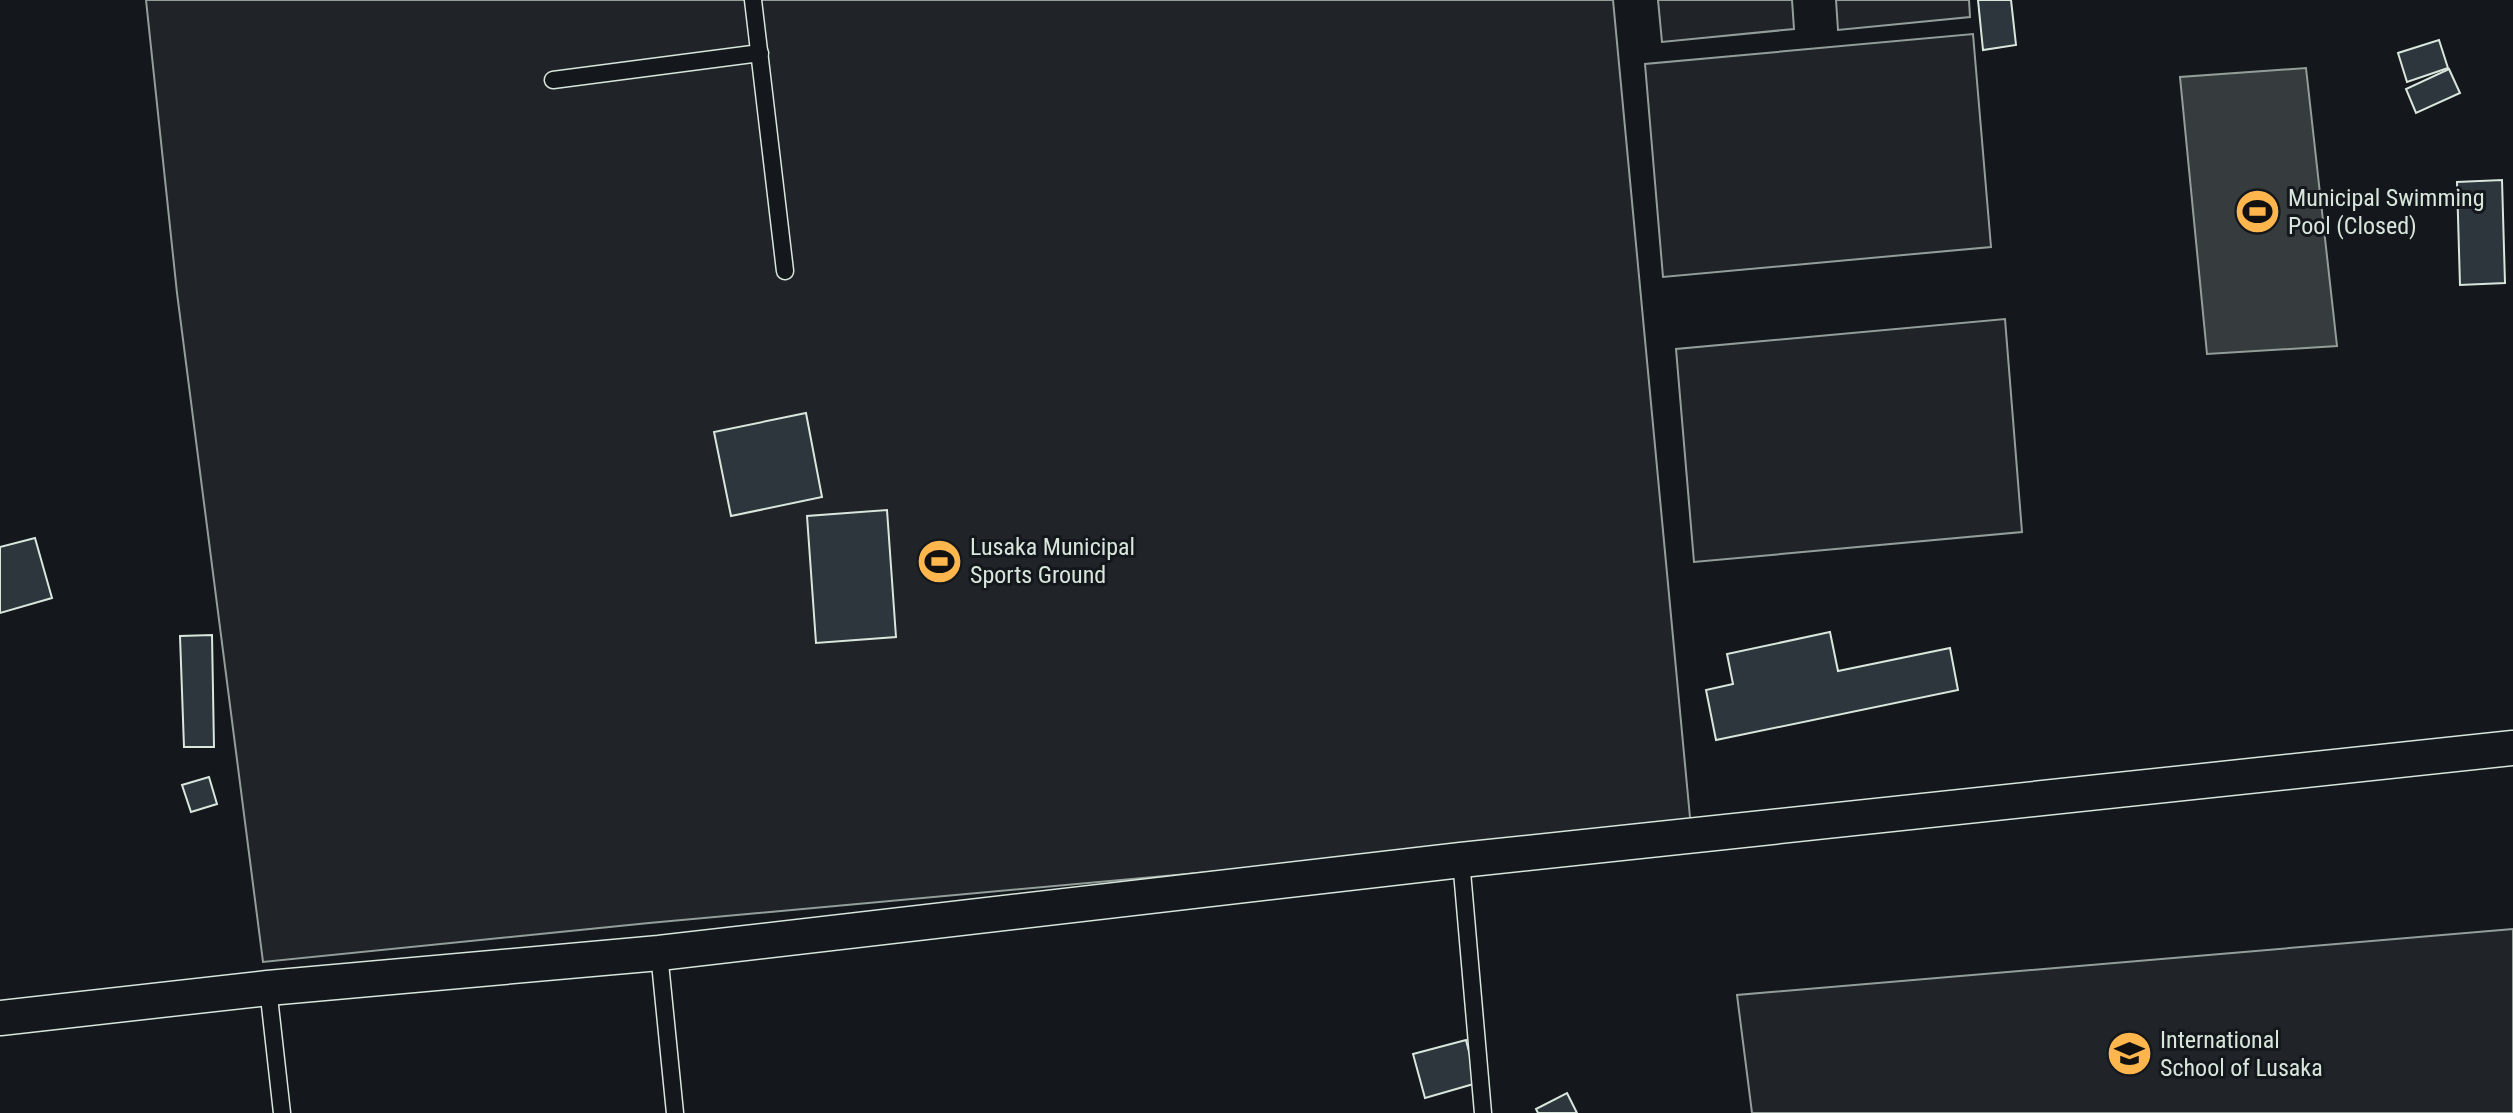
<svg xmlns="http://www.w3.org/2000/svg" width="2513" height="1113" viewBox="0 0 2513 1113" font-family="'Roboto Condensed',sans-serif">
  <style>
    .green { fill: #202428; stroke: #939e99; stroke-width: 2 }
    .water { fill: #363b3e; stroke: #939e99; stroke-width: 2 }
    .building { fill: #2c363c; stroke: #d8e6dc; stroke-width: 2 }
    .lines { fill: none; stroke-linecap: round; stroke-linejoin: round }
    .lane-casing { stroke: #d8e6dc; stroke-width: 19 }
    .street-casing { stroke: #d8e6dc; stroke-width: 37 }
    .lane { stroke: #14181c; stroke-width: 16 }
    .street { stroke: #14181c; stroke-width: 34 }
    .labels { text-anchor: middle; stroke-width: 6; stroke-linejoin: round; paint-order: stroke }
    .poi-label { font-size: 24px; fill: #d8e6dc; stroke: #14181c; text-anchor: start }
  </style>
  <rect width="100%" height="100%" fill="#14181c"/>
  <g class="green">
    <path d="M 146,0 L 1613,0 L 1691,828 L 649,923 L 263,962 L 177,293 Z"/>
    <path d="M 1658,0 L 1792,0 L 1794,29 L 1662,42 Z"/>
    <path d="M 1836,0 L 1969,0 L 1970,17 L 1838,30 Z"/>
    <path d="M 1973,34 L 1991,247 L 1663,277 L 1645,64 Z"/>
    <path d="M 2005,319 L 2022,532 L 1694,562 L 1676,349 Z"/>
    <path d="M 2513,929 L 2513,1113 L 1752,1113 L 1737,995 Z"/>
  </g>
  <path class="water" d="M 2306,68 L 2337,346 L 2207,354 L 2180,77 Z"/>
  <g class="building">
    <path d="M 1978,0 L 2011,0 L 2016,45 L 1983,50 Z"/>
    <path d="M 2439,40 L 2448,68 L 2407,82 L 2398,53 Z"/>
    <path d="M 2449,69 L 2460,93 L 2416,113 L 2406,89 Z"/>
    <path d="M 2502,180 L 2505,283 L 2460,285 L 2457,182 Z"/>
    <path d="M 806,413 L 822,497 L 731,516 L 714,432 Z"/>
    <path d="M 887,510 L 896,637 L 816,643 L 807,516 Z"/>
    <path d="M 35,538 L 52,598 L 0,613 L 0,547 Z"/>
    <path d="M 1830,632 L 1838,671 L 1950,648 L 1958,690 L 1716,740 L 1706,690 L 1733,684 L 1727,654 Z"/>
    <path d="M 212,635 L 214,747 L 184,747 L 180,636 Z"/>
    <path d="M 209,777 L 217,804 L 191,812 L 182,785 Z"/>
    <path d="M 1466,1040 L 1477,1083 L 1425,1098 L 1413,1054 Z"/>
    <path d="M 1567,1093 L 1577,1113 L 1538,1113 L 1536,1109 Z"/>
  </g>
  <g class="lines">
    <defs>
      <g id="lane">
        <path d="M 753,0 L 785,271"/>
        <path d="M 553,80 L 760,53"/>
        <path d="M 1461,860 L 1483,1113"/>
        <path d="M 659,953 L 675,1113"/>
        <path d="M 268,988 L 282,1113"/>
      </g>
      <path id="street" d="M 0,1018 L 268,988 L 659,953 L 1461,860 L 2513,748"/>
    </defs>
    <use href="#lane" class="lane-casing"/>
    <use href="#street" class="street-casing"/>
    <use href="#lane" class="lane"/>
    <use href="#street" class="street"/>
  </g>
  <defs>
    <symbol id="stadium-disc" viewBox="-11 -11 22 22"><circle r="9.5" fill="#ffb74d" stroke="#14181c"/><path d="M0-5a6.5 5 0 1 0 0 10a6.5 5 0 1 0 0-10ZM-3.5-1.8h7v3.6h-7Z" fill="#111"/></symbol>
    <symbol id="school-disc" viewBox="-11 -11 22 22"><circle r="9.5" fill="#ffb74d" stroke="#14181c"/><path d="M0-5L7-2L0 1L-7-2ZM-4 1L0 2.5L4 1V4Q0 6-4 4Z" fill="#111"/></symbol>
  </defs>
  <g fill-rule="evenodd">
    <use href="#stadium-disc" x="2232" y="186" width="51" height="51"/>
    <use href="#stadium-disc" x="914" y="536" width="51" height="51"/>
    <use href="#school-disc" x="2104" y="1028" width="51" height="51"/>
  </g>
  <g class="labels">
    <g class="poi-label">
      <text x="2288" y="206">Municipal Swimming<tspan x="2288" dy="28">Pool (Closed)</tspan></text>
      <text x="970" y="555">Lusaka Municipal<tspan x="970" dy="28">Sports Ground</tspan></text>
      <text x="2160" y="1048">International<tspan x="2160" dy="28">School of Lusaka</tspan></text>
    </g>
  </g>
</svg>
